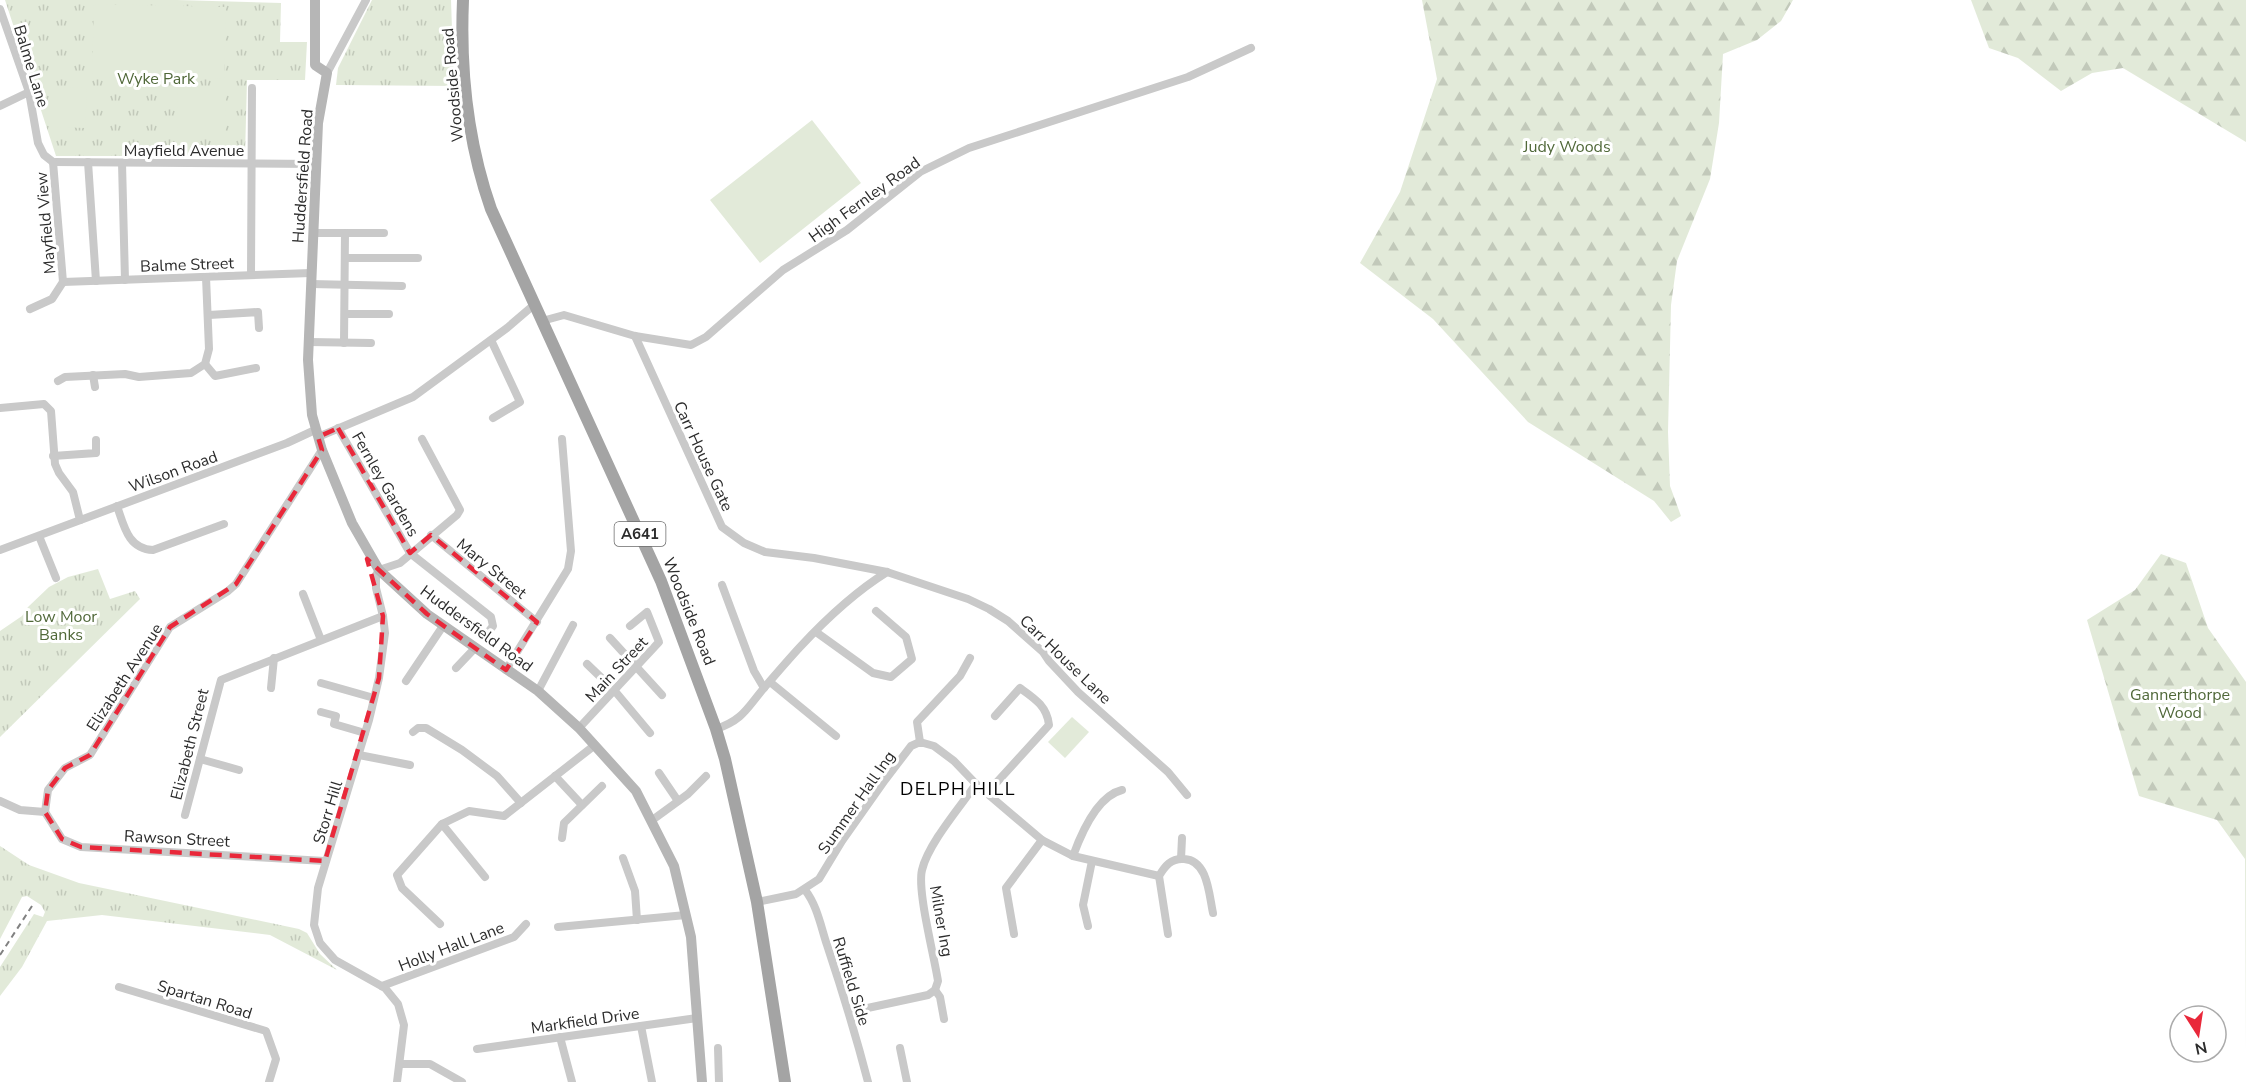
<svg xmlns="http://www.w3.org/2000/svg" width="2246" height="1082" viewBox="0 0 2246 1082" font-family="'Nunito Sans',sans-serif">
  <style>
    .grass { fill: url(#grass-tufts) }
    .forest { fill: url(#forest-firs) }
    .pitch { fill: #e2ead9 }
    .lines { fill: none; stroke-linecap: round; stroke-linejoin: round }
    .minor { stroke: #c9c9c9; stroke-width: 8 }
    .secondary { stroke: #b6b6b6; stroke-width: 10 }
    .primary { stroke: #a4a4a4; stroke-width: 12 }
    .rail { stroke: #818181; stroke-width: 2; stroke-dasharray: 6 4.5; stroke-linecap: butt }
    .marked { fill: none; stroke: #e9283a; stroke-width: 4.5; stroke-dasharray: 12 8; stroke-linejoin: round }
    .labels { text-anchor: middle; stroke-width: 6; stroke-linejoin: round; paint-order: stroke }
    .shield { fill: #fff; stroke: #6b6b6b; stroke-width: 1.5 }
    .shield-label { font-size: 15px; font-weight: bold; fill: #2c2c2c }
    .street-label { font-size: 16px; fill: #2c2c2c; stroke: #fff }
    .park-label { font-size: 16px; fill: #506839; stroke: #fff }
    .neighbourhood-label { font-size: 18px; letter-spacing: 1.5px; fill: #000; stroke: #fff }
  </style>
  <defs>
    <pattern id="grass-tufts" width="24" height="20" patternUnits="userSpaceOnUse" patternTransform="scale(1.5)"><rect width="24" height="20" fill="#e2ead9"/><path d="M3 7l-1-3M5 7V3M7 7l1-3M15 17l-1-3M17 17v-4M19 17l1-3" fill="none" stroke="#c2c9ba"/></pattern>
    <pattern id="forest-firs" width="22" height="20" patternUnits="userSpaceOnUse" patternTransform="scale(1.5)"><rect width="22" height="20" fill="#e2ead9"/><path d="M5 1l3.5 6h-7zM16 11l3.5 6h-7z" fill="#c2c9ba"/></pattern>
  </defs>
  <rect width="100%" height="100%" fill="#fff"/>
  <g class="grass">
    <path d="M 5,0 L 177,0 L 281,3 L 280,42 L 307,42 L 305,80 L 247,80 L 245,156 L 56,156 Z"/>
    <path d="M 372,0 L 451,0 L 454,86 L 336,85 L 338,68 Z"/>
    <path d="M 98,569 L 110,599 L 135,591 L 140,599 L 0,737 L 0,631 L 22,616 L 28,607 L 49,587 L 68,577 Z"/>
    <path d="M 0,846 L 29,865 L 79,883 L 299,929 L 307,933 L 320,954 L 337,970 L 270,935 L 102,915 L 47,921 L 22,967 L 0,996 L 0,967 L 34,914 L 43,917 L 45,912 L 41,905 L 27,896 L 22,897 L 0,939 Z"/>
  </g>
  <g class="forest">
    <path d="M 1422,0 L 1793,0 L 1781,21 L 1757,40 L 1723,54 L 1719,123 L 1710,179 L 1677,261 L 1671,305 L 1668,432 L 1670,486 L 1681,516 L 1671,522 L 1654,501 L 1528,422 L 1433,319 L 1360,263 L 1400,192 L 1437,79 Z"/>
    <path d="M 1971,0 L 2246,0 L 2246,142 L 2123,68 L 2092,73 L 2061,91 L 2018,58 L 1989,48 Z"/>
    <path d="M 2161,554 L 2186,563 L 2208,628 L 2246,682 L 2246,1050 L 2245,859 L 2217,820 L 2139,796 L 2087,620 L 2135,590 Z"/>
  </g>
  <g class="pitch">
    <path d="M 94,4 L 226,7 L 224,79 L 92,77 Z"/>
    <path d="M 56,87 L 87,88 L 85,128 L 56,127 Z"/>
    <path d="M 178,88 L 226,88 L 225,135 L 177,135 Z"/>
    <path d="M 812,120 L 861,183 L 760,263 L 710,200 Z"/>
    <path d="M 1072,717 L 1089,732 L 1065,758 L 1048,742 Z"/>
  </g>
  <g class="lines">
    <g class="minor">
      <path d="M 0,9 L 29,92 L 38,143 L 44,155 L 53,162"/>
      <path d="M 327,73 L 366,0"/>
      <path d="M 0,106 L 29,92"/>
      <path d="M 53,162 L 316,164"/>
      <path d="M 53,162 L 63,282"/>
      <path d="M 88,162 L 96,281"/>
      <path d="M 122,163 L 125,280"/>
      <path d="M 313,233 L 384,233"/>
      <path d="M 345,258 L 418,258"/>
      <path d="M 251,275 L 252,88"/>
      <path d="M 63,282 L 311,273"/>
      <path d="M 311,284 L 402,286"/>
      <path d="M 30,309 L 52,299 L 63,282"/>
      <path d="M 345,314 L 389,314"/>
      <path d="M 209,315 L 258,312 L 259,328"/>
      <path d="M 542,321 L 564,315 L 635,336 L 691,345 L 706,337 L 783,270 L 847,230 L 920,172 L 969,148 L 1188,77 L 1251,48"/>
      <path d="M 635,336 L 722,527 L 744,543 L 765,552 L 814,558 L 887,572 L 968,599 L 989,609 L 1008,621 L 1043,652 L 1049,661 L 1078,692 L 1168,772 L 1187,795"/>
      <path d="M 491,340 L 520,402 L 493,418"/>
      <path d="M 309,342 L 371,343"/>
      <path d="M 344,343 L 345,233"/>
      <path d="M 205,364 L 215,376 L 256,368"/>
      <path d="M 93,375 L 95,387"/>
      <path d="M 58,381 L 65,377 L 125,374 L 139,377 L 191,373 L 205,364 L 209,349 L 206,277"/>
      <path d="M 0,408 L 44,404 L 51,411 L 55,464 L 59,473 L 73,492 L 80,520"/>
      <path d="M 338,428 L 410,553 L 491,617 L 493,626 L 489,631"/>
      <path d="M 318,437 L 413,397 L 507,328 L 535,304"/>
      <path d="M 53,456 L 96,453 L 96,440"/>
      <path d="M 117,506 C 124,526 128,549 153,550 L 224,524"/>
      <path d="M 431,535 L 537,622"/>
      <path d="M 39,536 L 56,578"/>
      <path d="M 0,550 L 287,443 L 315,430"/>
      <path d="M 722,585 L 754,671 L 764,688"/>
      <path d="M 303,594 L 321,640"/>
      <path d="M 816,632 L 873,673 L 891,677 L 912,659 L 906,637 L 876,611"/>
      <path d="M 610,638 L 662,695"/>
      <path d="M 587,664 L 614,690 L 650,733"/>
      <path d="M 456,668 L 475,648"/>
      <path d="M 506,670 L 568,569 L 571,551 L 562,439"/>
      <path d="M 406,681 L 443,626"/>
      <path d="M 770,682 L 836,736"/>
      <path d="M 321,683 L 374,698"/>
      <path d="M 271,688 L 274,658"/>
      <path d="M 538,691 L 573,625"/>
      <path d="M 321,712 L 336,716 L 334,724 L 365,733"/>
      <path d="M 579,728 L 659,642 L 647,612 L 630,626"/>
      <path d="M 716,729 C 743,720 747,708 764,688 C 776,674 788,660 800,647 C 826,619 855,592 887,572"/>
      <path d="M 413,732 L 418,728 L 426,728 L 462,750 L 497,776 L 521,803"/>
      <path d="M 920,742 L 917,722 L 960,676 L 970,658"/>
      <path d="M 359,755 L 410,765"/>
      <path d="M 200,759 L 239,770"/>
      <path d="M 659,773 L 678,801"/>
      <path d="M 555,776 L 582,805"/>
      <path d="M 987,793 L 1049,725 C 1047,706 1034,698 1020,688 L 995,716"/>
      <path d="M 0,801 L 20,810 L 45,812"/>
      <path d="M 45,812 L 48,790 L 65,768 L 90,755 L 170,627 L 228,591 L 236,584 L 322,450"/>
      <path d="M 45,812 L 62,839 L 81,847 L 325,861"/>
      <path d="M 185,815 L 221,680 L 383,616"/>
      <path d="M 651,821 L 688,794 L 706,776"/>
      <path d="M 442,824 L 485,877"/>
      <path d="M 562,838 L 564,823 L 602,786"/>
      <path d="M 1073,856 C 1081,834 1097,796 1122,790"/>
      <path d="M 623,858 L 635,891 L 637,920"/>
      <path d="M 1181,859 L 1182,838"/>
      <path d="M 805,890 C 817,905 821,927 827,945 C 842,990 856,1036 868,1082"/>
      <path d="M 757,902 L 796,894 L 819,879 L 842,841 L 885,780 L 911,746 L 920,742 L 934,746 L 954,761 L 976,784 L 1042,840 L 1073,856 L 1159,876"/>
      <path d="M 440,924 L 402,888 L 397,875 L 442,824 L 469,811 L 504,816 L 595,745"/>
      <path d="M 1088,926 L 1083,905 L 1092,861"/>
      <path d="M 558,927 L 686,915"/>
      <path d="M 1014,934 L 1006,888 L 1042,840"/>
      <path d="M 1168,934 L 1159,876 C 1165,866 1171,858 1184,859 C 1208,860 1209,895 1213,913"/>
      <path d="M 382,986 L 514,937 L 526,924"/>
      <path d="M 119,987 L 266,1031 L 276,1059 L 269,1082"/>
      <path d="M 935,990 L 940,997 L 944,1019"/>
      <path d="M 849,1012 L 928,995 L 935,990 L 938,981 C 934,955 917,891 922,870 C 928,844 960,807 976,784"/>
      <path d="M 641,1026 L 652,1082"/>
      <path d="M 560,1037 L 572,1082"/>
      <path d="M 718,1048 L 719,1082"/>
      <path d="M 900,1048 L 907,1082"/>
      <path d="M 477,1049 L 697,1018"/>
      <path d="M 400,1064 L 430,1064 L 462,1082"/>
      <path d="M 397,1082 L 404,1025 L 398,1004 L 385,988 L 335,960 L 320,943 L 314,925 L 318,888 L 369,720 L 379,678 L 385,633 L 383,616 L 376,588 L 376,575 L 379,570 L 400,563 L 457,515 L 460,510 L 422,439"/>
    </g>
    <path class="secondary" d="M 315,0 L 315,65 L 327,73 L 318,123 L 308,360 L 312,415 L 322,450 L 352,523 L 379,570 L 427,614 L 538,691 L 579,728 L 636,791 L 674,866 L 691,937 L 702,1082"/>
    <path class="primary" d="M 463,0 C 460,70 468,143 491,209 L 661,581 L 716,729 L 725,759 L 757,902 L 785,1082"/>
    <path class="rail" d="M 0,955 L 34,903"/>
  </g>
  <path class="marked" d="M 338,428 L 410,553 L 431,535 L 537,622 L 506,670 L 427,614 L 367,559 L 383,616 L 379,678 L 325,861 L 81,847 L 62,839 L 45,812 L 48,790 L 65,768 L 90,755 L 170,627 L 236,584 L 322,450 L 318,437 Z"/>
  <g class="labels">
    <rect class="shield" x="614.5" y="522" width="51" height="24" rx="4.5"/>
    <g class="shield-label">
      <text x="640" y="539">A641</text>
    </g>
    <g class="street-label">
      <text transform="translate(32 66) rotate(73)" y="6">Balme Lane</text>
      <text transform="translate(452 85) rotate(-95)" y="6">Woodside Road</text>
      <text x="184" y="156">Mayfield Avenue</text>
      <text transform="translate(302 176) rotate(-86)" y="6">Huddersfield Road</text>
      <text transform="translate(864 199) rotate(-36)" y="6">High Fernley Road</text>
      <text transform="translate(45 223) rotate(-95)" y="6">Mayfield View</text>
      <text transform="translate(187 264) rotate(-2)" y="6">Balme Street</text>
      <text transform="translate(704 456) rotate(65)" y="6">Carr House Gate</text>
      <text transform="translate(173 471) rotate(-20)" y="6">Wilson Road</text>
      <text transform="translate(386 484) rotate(60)" y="6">Fernley Gardens</text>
      <text transform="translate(492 568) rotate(39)" y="6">Mary Street</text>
      <text transform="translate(690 611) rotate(68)" y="6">Woodside Road</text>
      <text transform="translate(477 628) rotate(36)" y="6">Huddersfield Road</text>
      <text transform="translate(1066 659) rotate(44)" y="6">Carr House Lane</text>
      <text transform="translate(616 669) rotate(-47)" y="6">Main Street</text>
      <text transform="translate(124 677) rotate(-57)" y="6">Elizabeth Avenue</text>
      <text transform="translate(189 744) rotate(-76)" y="6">Elizabeth Street</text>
      <text transform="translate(856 802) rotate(-55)" y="6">Summer Hall Ing</text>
      <text transform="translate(327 812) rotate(-73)" y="6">Storr Hill</text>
      <text transform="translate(177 838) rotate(3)" y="6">Rawson Street</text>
      <text transform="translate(942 921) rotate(80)" y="6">Milner Ing</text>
      <text transform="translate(451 946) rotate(-21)" y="6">Holly Hall Lane</text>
      <text transform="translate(852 981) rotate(73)" y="6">Ruffield Side</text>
      <text transform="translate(205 999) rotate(17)" y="6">Spartan Road</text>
      <text transform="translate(585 1020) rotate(-8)" y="6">Markfield Drive</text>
    </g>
    <g class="park-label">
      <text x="156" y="84">Wyke Park</text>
      <text x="1567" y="152">Judy Woods</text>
      <text x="61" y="622">Low Moor<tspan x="61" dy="18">Banks</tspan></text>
      <text x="2180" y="700">Gannerthorpe<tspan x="2180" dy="18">Wood</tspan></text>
    </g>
    <g class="neighbourhood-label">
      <text x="958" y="795">DELPH HILL</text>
    </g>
  </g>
  <g transform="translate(2198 1034) rotate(168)"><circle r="28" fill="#ffffff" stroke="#ababab" stroke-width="1.5"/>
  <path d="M0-4.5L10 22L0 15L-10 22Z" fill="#e9283a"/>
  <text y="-9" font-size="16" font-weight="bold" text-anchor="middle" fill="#2c2c2c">N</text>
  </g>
</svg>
